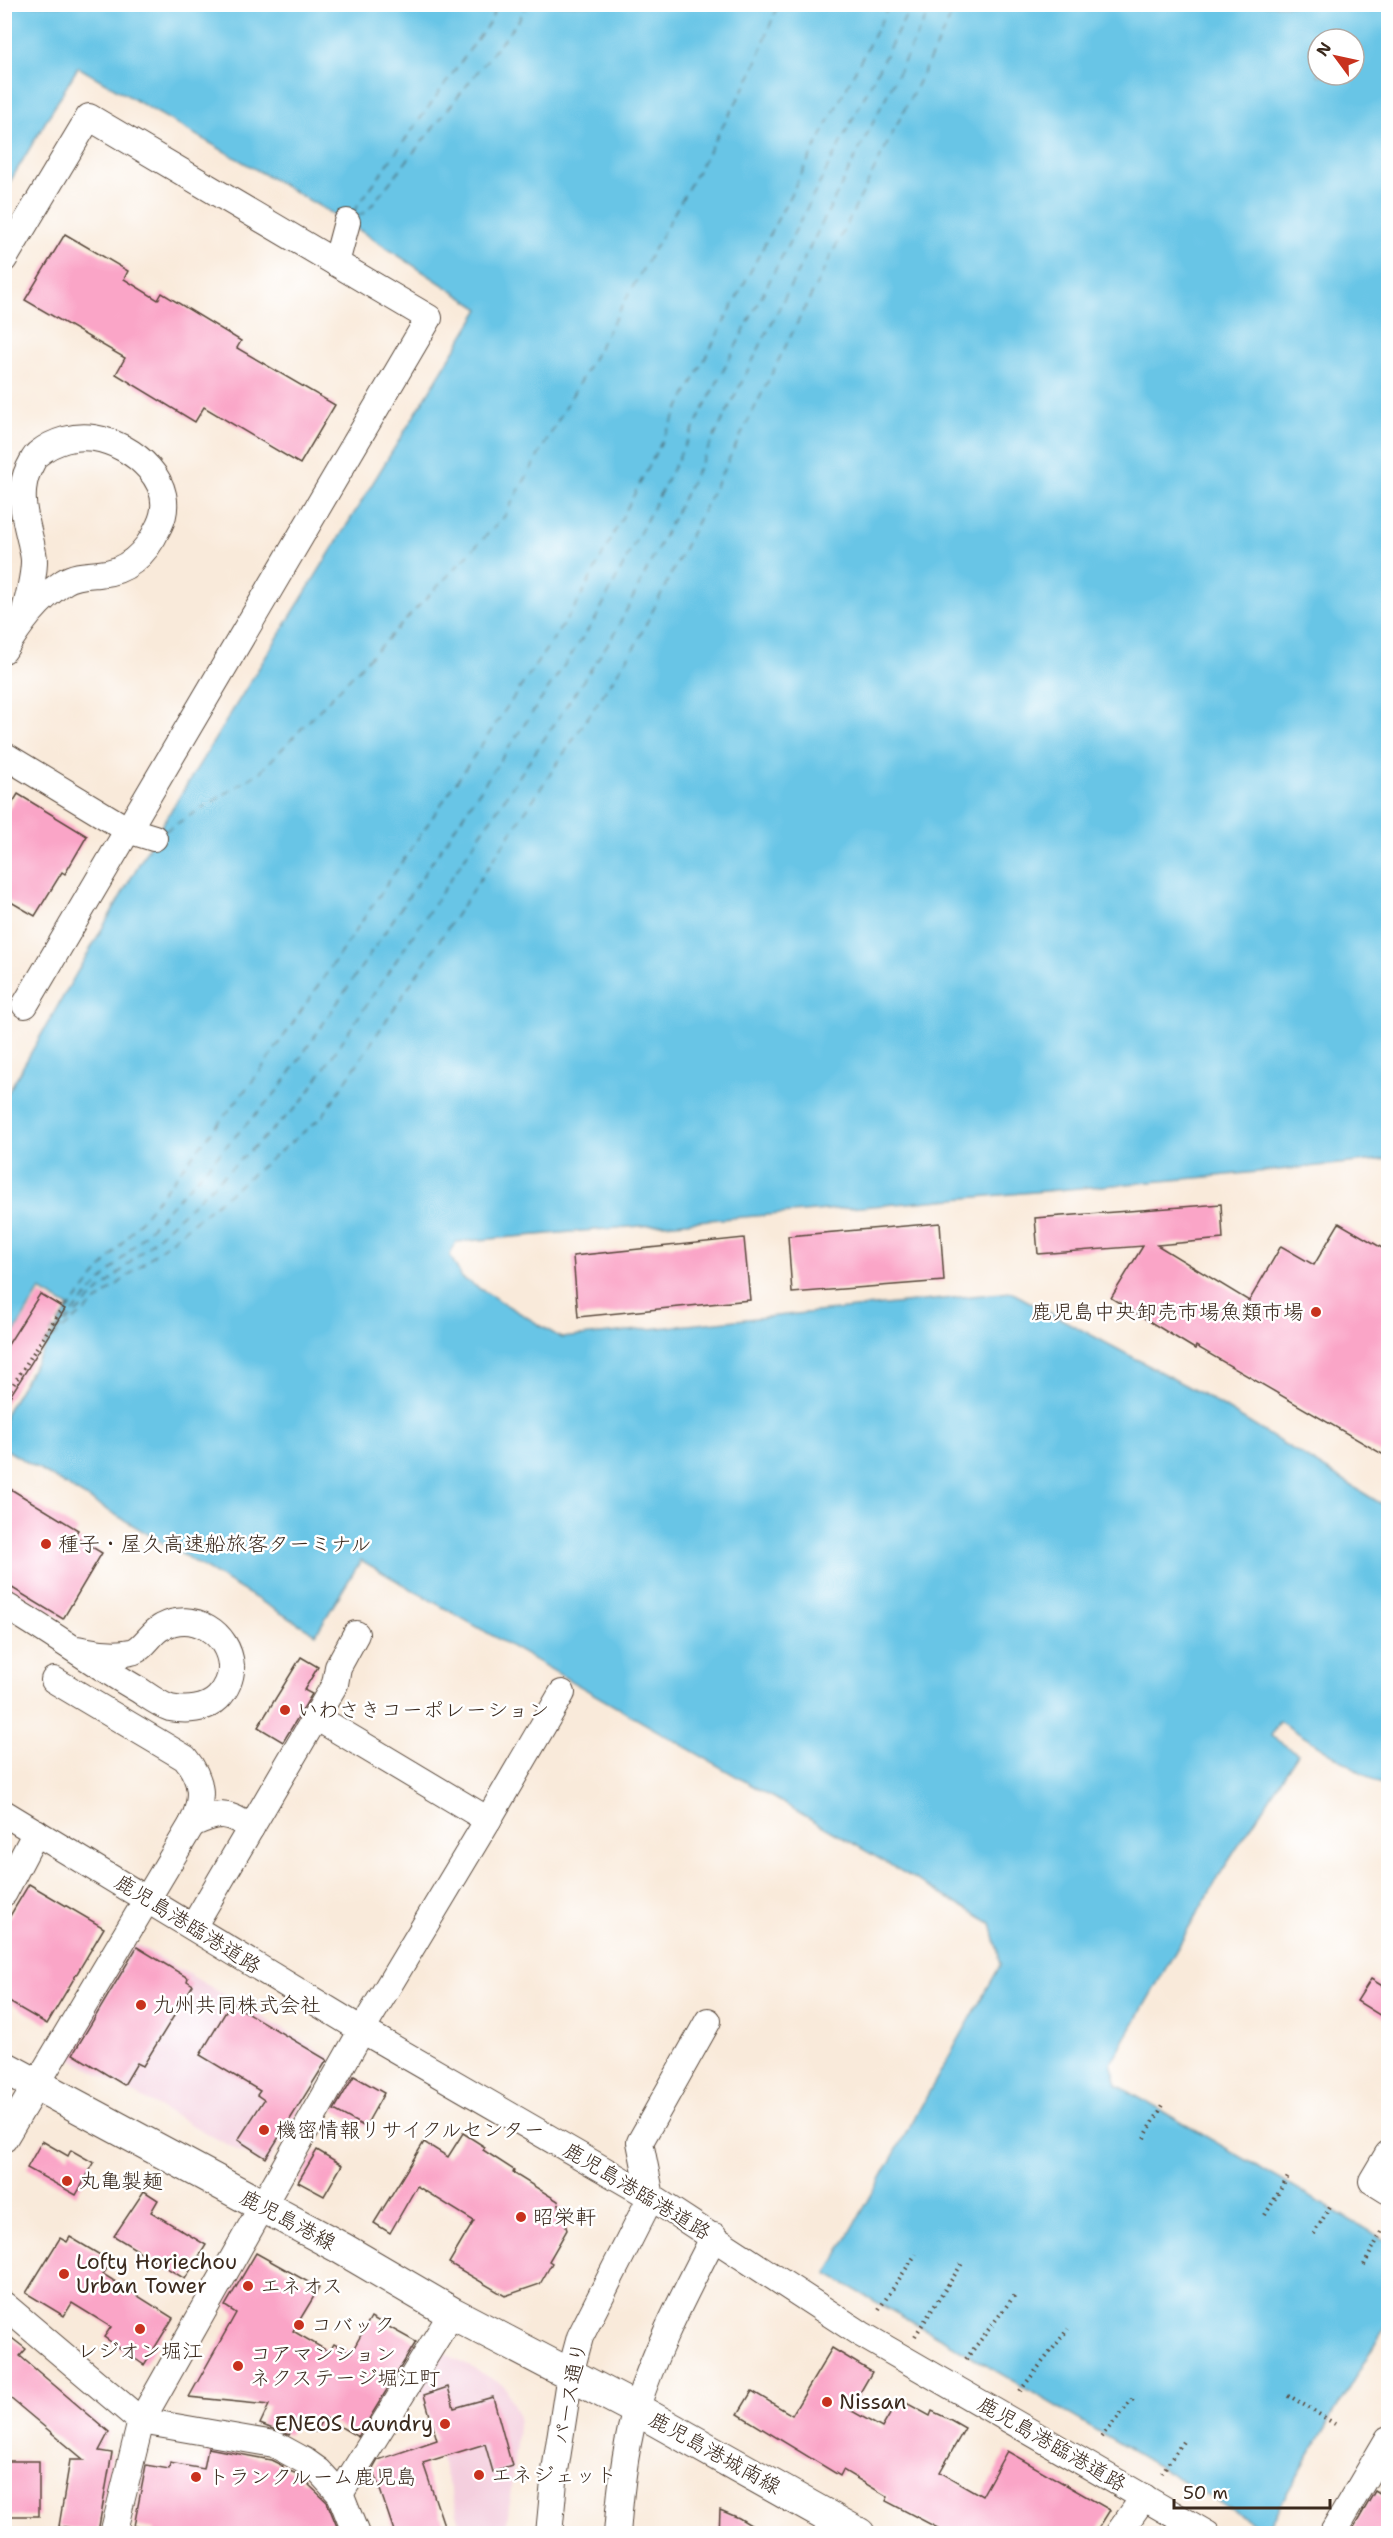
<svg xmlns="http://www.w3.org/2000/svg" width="1393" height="2538" viewBox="0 0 1393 2538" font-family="'Shantell Sans','Klee One',sans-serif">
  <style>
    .built { fill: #f4cfde }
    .water { fill: #68c5e6; stroke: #527882; stroke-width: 1.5; fill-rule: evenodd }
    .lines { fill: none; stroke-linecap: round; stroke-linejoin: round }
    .ferry { stroke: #4b6064; stroke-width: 1.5; stroke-dasharray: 8 6; stroke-linecap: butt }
    .building { fill: #faa5c7 }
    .minor-casing { stroke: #58473a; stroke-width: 28 }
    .major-casing { stroke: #58473a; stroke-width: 34 }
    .path { stroke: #58473a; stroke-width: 4; stroke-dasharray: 1.5 4.5; stroke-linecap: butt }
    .minor { stroke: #fff; stroke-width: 26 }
    .major { stroke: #fff; stroke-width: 32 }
    .poi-dot { fill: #c8321e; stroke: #fff; stroke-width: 2 }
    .labels { text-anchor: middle; stroke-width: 5; stroke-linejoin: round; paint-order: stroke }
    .poi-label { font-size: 21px; fill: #3b2a1e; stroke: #fff; text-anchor: start }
    .street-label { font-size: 21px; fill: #3b2a1e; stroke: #fff }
  </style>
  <rect width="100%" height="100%" fill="#fff"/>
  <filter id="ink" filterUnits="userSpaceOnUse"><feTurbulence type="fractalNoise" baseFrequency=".0167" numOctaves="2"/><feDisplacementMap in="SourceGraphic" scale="12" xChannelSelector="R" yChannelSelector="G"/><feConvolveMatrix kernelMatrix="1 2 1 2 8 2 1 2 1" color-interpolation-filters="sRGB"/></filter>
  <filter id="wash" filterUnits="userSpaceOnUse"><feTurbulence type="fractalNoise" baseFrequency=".008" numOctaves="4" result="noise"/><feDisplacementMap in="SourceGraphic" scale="24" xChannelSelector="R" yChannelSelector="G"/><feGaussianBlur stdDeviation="1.35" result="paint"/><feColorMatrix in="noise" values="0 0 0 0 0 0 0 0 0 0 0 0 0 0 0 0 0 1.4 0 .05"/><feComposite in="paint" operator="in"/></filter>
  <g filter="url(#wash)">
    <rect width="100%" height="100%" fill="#f9eada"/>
    <g class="built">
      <path d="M 135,1943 L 331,2057 L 266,2166 L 68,2057 Z"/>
      <path d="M 441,2351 L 505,2386 L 519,2417 L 506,2533 L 463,2533 L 419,2385 Z"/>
    </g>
    <path class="water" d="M 5,5 L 1388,5 L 1388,1159 L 1207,1177 L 456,1242 L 450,1255 L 462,1278 L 561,1338 L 1011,1292 L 1209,1398 L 1388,1508 L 1388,1789 L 1279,1721 L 1271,1736 L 1298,1754 L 1222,1871 L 1111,2063 L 1117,2085 L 1388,2242 L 1388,2321 L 1266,2530 L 947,2342 L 827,2274 L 1001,1964 L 991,1923 L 361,1560 L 316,1634 L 5,1449 L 5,1414 L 69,1307 L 40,1290 L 5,1348 L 5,1098 L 154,838 L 480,309 L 347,222 L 78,67 L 5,190 ZM 1318,39 L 1354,39 L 1354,75 L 1318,75 Z"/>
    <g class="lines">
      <g class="ferry">
        <path d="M 354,211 L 489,23 L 498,4"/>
        <path d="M 358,216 L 367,211 L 518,21 L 528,4"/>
        <path d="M 165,831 L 260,772 L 504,517 L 752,74 L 778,4"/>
        <path d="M 49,1334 L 259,1073 L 577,604 L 890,4"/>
        <path d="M 45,1342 L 301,1103 L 615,633 L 933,4"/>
        <path d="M 44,1343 L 280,1088 L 596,618 L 912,4"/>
        <path d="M 41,1347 L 322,1117 L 634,648 L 950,19 L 954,4"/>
      </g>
    </g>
    <g id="blocks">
      <g class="building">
        <path d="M 65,234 L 128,271 L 124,279 L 158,300 L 162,293 L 241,341 L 237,348 L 335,405 L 300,464 L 204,407 L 195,422 L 116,374 L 125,358 L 25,300 Z"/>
        <path d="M 18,794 L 87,836 L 65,874 L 62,872 L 35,916 L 4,898 L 4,817 Z"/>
        <path d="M 1221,1204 L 1223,1239 L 1157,1245 L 1249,1301 L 1281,1246 L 1314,1265 L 1339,1223 L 1389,1252 L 1389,1458 L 1196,1346 L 1195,1349 L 1111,1298 L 1143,1246 L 1038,1254 L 1035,1218 Z"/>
        <path d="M 940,1223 L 944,1281 L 792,1293 L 788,1236 Z"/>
        <path d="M 744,1238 L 750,1300 L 578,1317 L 573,1256 Z"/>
        <path d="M 40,1294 L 65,1309 L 4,1406 L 4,1351 Z"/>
        <path d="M 4,1485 L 78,1530 L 74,1536 L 102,1553 L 63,1619 L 4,1583 Z"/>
        <path d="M 301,1657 L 318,1667 L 304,1690 L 312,1694 L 283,1742 L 258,1727 Z"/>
        <path d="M 29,1884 L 104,1928 L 47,2024 L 4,1999 L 4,1926 Z"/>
        <path d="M 137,1947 L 188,1978 L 187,1981 L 193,1985 L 143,2066 L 137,2063 L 124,2085 L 73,2054 Z"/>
        <path d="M 1371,1979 L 1389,1990 L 1389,2021 L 1357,2001 Z"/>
        <path d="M 231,2003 L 327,2060 L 266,2158 L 238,2140 L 264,2100 L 257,2095 L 260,2091 L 200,2055 Z"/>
        <path d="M 354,2076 L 384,2093 L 365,2127 L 334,2110 Z"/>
        <path d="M 463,2133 L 485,2147 L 483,2150 L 514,2170 L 513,2173 L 558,2201 L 567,2230 L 549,2261 L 552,2263 L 540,2284 L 505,2296 L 449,2263 L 474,2221 L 417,2186 L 390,2233 L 374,2223 L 424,2142 L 448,2157 Z"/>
        <path d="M 42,2141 L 68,2156 L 71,2150 L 94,2163 L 76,2195 L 27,2168 Z"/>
        <path d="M 317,2150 L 342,2165 L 324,2196 L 298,2182 Z"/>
        <path d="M 144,2191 L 158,2200 L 151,2212 L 206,2245 L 185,2279 L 114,2236 Z"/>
        <path d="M 70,2237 L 112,2262 L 103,2274 L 173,2318 L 144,2365 L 104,2337 L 111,2327 L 72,2303 L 64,2316 L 26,2293 L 60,2238 L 67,2242 Z"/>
        <path d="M 256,2253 L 319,2288 L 293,2331 L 329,2352 L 334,2344 L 351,2353 L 371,2317 L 416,2342 L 358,2437 L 324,2417 L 315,2432 L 295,2421 L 289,2435 L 260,2424 L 269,2405 L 189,2397 L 236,2313 L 225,2306 Z"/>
        <path d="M 4,2332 L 26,2349 L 20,2356 L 109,2432 L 99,2451 L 112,2453 L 98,2532 L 59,2526 L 70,2460 L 84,2460 L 4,2393 Z"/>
        <path d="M 832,2348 L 872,2372 L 850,2410 L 882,2428 L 899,2399 L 930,2416 L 932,2411 L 951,2420 L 965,2428 L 940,2472 L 982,2496 L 1007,2451 L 1110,2510 L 1095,2534 L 949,2534 L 886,2501 L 888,2497 L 843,2470 L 840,2476 L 738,2414 L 752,2391 L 792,2415 Z"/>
        <path d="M 448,2387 L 454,2408 L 493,2397 L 512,2466 L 493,2472 L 485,2444 L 423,2463 L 447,2534 L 395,2534 L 373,2469 L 378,2460 L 437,2440 L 424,2395 Z"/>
        <path d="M 208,2448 L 271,2460 L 283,2466 L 282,2468 L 297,2474 L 301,2476 L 300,2480 L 309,2482 L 309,2485 L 327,2502 L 340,2534 L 153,2534 L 154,2529 L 134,2526 L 146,2465 L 169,2469 L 170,2463 L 204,2469 Z"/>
        <rect x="4" y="2461" width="35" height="55"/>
        <path d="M 1375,2491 L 1389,2500 L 1389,2534 L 1350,2534 Z"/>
        <path d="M 720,2510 L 739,2518 L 766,2534 L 719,2534 Z"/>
      </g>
    </g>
  </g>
  <g filter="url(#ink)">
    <use href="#blocks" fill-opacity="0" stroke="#58473a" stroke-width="1.5"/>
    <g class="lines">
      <defs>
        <g id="minor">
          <path d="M 4,259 L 89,117 L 429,318 L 25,1005"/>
          <path d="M 336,263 L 347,222"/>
          <path d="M 4,650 C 20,624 38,599 64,582 C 74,575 87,575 99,574 C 129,572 147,552 159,526 C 180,484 133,444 94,438 C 75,435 54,441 39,453 C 34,456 32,463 29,468 C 17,492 25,518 31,543 C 32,549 34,555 34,561 C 34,580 27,601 23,619"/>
          <path d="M 4,755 L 128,830 L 154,838"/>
          <path d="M 4,1605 C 51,1632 93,1664 139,1690 C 148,1696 160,1705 170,1708 C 186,1711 206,1710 218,1698 C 226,1690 232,1677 231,1666 C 229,1633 193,1610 162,1627 C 151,1632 143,1650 131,1652 C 113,1656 94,1652 77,1649"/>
          <path d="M 316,1717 L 488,1820"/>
          <path d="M 4,1813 L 362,2030 L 651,2197 L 861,2334 L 1207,2534"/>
          <path d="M 192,1824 C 219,1812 226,1811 251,1828"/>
          <path d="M 4,1893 L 36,1832"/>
          <path d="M 193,1927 L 335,1684 L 338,1667 L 356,1634"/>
          <path d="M 4,2139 L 192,1824 C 204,1799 203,1780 185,1758 L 54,1680"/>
          <path d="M 1388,2154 L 1372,2181 L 1388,2191"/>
          <path d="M 651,2197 L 640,2142 L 708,2021"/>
          <path d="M 4,2305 L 141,2421 L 274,2444 L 305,2461 L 319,2471 L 340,2494 L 356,2534"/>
          <path d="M 340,2494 L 452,2313"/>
          <path d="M 113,2534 L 141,2421 L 362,2030 L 488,1820 L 562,1693"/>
          <path d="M 549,2534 L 555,2471 L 570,2374 L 580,2337 L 651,2197"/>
          <path d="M 617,2534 C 620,2495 625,2443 637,2407 C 656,2347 686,2292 714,2236"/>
          <path d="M 1118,2534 L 1144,2497"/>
          <path d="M 1332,2534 L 1388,2439"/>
        </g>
        <path id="major" d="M 4,2067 L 341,2248 L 452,2313 L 636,2409 L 859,2534"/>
      </defs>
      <use href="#minor" class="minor-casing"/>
      <use href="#major" class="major-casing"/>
      <g class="path">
        <path d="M 4,1399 L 62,1308"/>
        <path d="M 1144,2138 L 1163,2105"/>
        <path d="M 1265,2215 L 1288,2177"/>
        <path d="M 1314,2234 L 1332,2203"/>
        <path d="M 1364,2265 L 1382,2231"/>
        <path d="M 879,2309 L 916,2254"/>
        <path d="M 915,2336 L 963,2262"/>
        <path d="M 966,2359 L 1015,2295"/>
        <path d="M 1020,2391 L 1068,2329"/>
        <path d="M 1288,2395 L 1335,2424"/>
        <path d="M 1101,2437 L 1134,2398"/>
        <path d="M 1162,2473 L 1184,2440"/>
      </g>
      <use href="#minor" class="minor"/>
      <use href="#major" class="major"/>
    </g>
  </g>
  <g class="poi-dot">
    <circle cx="1316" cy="1312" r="6"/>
    <circle cx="46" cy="1544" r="6"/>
    <circle cx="285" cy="1710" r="6"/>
    <circle cx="141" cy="2005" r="6"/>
    <circle cx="264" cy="2130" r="6"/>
    <circle cx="67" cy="2181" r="6"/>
    <circle cx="521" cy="2217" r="6"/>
    <circle cx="64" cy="2274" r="6"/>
    <circle cx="248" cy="2286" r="6"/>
    <circle cx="299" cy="2325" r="6"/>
    <circle cx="140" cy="2329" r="6"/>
    <circle cx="238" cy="2366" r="6"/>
    <circle cx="827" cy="2402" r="6"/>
    <circle cx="445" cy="2424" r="6"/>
    <circle cx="479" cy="2475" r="6"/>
    <circle cx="196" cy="2477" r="6"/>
  </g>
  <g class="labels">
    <g class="poi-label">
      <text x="1304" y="1319" text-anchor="end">鹿児島中央卸売市場魚類市場</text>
      <text x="58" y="1551">種子・屋久高速船旅客ターミナル</text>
      <text x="297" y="1717">いわさきコーポレーション</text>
      <text x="153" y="2012">九州共同株式会社</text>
      <text x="276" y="2137">機密情報リサイクルセンター</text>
      <text x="79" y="2188">丸亀製麺</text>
      <text x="533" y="2224">昭栄軒</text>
      <text x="76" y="2269">Lofty Horiechou<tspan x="76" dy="24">Urban Tower</tspan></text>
      <text x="260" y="2293">エネオス</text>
      <text x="311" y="2332">コバック</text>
      <text x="140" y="2358" text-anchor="middle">レジオン堀江</text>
      <text x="250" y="2361">コアマンション<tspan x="250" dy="24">ネクステージ堀江町</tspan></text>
      <text x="839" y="2409">Nissan</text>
      <text x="433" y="2431" text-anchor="end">ENEOS Laundry</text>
      <text x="491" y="2482">エネジェット</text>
      <text x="208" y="2484">トランクルーム鹿児島</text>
    </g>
    <g class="street-label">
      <text transform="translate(188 1924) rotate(32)" y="7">鹿児島港臨港道路</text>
      <text transform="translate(637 2191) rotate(31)" y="7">鹿児島港臨港道路</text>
      <text transform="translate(288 2220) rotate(28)" y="7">鹿児島港線</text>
      <text transform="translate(570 2393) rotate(-79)" y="7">パース通り</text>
      <text transform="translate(1052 2444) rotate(30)" y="7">鹿児島港臨港道路</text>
      <text transform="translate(715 2453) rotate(29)" y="7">鹿児島港城南線</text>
    </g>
  </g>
  <rect width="1393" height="2538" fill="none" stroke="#fff" stroke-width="24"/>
  <g transform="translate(1336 57) rotate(303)"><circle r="28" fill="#ffffff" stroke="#b1aaa5" stroke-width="1.5"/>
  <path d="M0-4.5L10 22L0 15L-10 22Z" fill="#c8321e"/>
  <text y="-9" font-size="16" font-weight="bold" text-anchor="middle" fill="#3b2a1e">N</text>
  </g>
  <path d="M1174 2499v9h156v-9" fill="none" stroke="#3b2a1e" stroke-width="3"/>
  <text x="1183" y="2499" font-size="18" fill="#3b2a1e" stroke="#ffffff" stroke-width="4.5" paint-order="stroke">50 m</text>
</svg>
